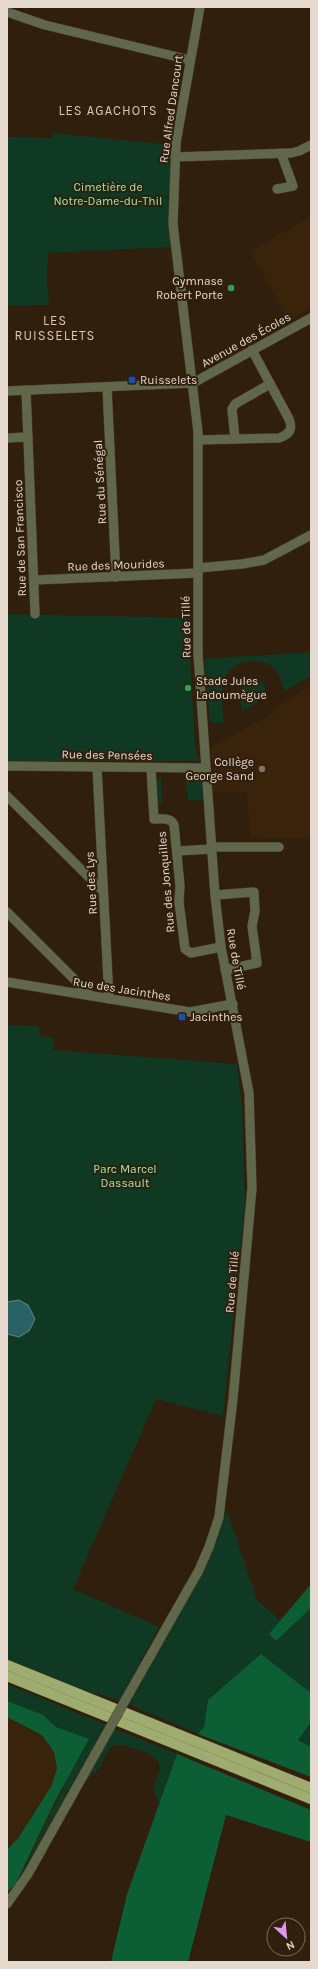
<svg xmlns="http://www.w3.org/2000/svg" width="318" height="1969" viewBox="0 0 318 1969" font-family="Karla,sans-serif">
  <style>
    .built { fill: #3a230b }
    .green { fill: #0f3922 }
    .forest { fill: #0c5e35 }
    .water { fill: #286265; stroke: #618684 }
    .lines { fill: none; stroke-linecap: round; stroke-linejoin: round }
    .minor-casing { stroke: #4e3d2c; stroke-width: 10 }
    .major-casing { stroke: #4e3d2c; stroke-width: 11 }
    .minor { stroke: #61674a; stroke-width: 9 }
    .major { stroke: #9fac6f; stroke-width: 10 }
    .minor-bridge-casing { stroke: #4e3d2c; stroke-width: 10; stroke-linecap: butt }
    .minor-bridge { stroke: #61674a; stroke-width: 9 }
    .leisure-dot { fill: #2e9e5b; stroke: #311f0d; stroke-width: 1.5 }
    .transit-dot { fill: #1a4fb4; stroke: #311f0d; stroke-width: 1.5 }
    .education-dot { fill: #8d6e63; stroke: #311f0d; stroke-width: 1.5 }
    .labels { text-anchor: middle; stroke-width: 4; stroke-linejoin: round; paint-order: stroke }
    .street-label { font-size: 12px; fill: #e5d9ce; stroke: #311f0d }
    .park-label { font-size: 12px; fill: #8cefb1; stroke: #311f0d }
    .poi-label { font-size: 12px; fill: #e5d9ce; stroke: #311f0d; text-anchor: start }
    .neighbourhood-label { font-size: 13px; letter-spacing: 1px; fill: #dfc7b1; stroke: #311f0d }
  </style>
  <rect width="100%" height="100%" fill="#311f0d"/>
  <g class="built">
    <path d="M 311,217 L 311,308 L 288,321 L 250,251 Z"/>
    <path d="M 311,686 L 311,839 L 250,837 L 247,792 L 214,791 L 211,748 L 273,713 L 271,710 Z"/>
    <path d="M 7,1700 L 91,1735 L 15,1885 L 7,1892 Z"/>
  </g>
  <g class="green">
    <path d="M 54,133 L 172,145 L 170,190 L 167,197 L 170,201 L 172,247 L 48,253 L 47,280 L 49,305 L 7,306 L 7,137 L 53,138 Z"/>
    <path d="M 7,614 L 190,618 L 188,628 L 196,755 L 200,761 L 7,761 Z"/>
    <path d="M 311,652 L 311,676 L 284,691 C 282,683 279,671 272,666 C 254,655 227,662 223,684 C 220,696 223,710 224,722 L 218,724 L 210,721 L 204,659 Z"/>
    <path d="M 257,678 C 278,695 256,703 242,711 C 241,695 236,681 257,678 Z"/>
    <path d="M 189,771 L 202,771 L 203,800 L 188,801 L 186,779 L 189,779 Z"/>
    <path d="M 161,776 L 162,803 L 157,804 L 157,781 Z"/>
    <path d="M 7,1025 L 39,1026 L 40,1036 L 54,1038 L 53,1050 L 237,1064 L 242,1106 L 245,1205 L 223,1416 L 156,1399 L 73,1589 L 159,1627 L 120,1700 L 83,1690 L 7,1660 Z"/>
    <path d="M 227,1510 L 257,1600 L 281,1621 L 269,1634 L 276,1641 L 311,1608 L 311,1693 L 261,1654 L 208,1700 L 204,1727 L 198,1734 L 129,1704 L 205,1567 Z"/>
    <path d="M 7,1684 L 106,1725 L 15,1885 L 88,1739 L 56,1727 L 43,1715 L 7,1701 Z"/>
    <path d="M 311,1722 L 311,1747 L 298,1740 Z"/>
    <path d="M 115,1729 L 177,1754 L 159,1805 L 154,1790 L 155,1782 L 160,1769 L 158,1761 L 148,1753 L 123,1745 L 115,1745 L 109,1748 L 100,1767 L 84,1783 Z"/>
  </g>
  <g class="forest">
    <path d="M 311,1584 L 311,1608 L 276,1641 L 269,1634 Z"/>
    <path d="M 261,1654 L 311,1693 L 311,1722 L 298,1740 L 311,1747 L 311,1777 L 198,1734 L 204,1727 L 208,1700 Z"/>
    <path d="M 7,1701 L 43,1715 L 56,1727 L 89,1739 L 54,1803 L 15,1885 L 7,1892 L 7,1850 L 19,1837 L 52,1785 L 57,1768 L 54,1752 L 42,1735 L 7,1717 Z"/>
    <path d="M 177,1754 L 311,1810 L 311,1842 L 226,1815 L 188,1962 L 111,1962 L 127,1894 Z"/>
  </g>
  <path class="water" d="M 19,1300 L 28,1305 L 35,1319 L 29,1331 L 19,1337 L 7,1334 L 7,1302 Z"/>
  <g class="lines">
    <defs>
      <g id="minor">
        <path d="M 7,12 L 45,25 L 190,60"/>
        <path d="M 175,157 L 291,153 L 299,151 L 311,145"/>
        <path d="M 277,189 L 293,186 L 281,153"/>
        <path d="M 107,387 L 116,577"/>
        <path d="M 26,390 L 35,614"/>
        <path d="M 7,391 L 193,383 L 311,318"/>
        <path d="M 7,438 L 28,437"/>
        <path d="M 235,439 L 232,409 L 235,404 L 270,384"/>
        <path d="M 198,440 L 279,438 C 290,434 293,429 289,419 L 252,350"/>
        <path d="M 198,568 L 242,564 L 264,560 L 311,535"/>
        <path d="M 35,580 L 198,573"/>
        <path d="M 7,766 L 206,768"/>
        <path d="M 97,767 L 109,999"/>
        <path d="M 151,768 L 154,819 C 161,819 171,817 174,825 L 180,886 L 179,902 L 185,949 L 191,953 L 221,947"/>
        <path d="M 7,796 L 103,891"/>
        <path d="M 212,847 L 279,847"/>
        <path d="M 177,851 L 212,849"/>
        <path d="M 215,895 L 254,892 L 255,911 L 252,926 L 257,963 L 225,970"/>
        <path d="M 7,912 L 90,995"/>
        <path d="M 7,982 L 190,1012 L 233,1004"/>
        <path d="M 131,1690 L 199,1570 L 209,1547 L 219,1517 L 233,1399 L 252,1188 L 249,1093 L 221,947 L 215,895 L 198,654 L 198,432 L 173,224 L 176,143 L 200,7"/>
        <path d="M 7,1904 L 28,1874 L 98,1749"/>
      </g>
      <g id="major">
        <path d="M 7,1665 L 311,1788"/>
        <path d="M 7,1676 L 311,1799"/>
      </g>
    </defs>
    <use href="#minor" class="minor-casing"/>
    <use href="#major" class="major-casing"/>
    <use href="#minor" class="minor"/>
    <use href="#major" class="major"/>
    <defs>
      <path id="minor-bridge" d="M 98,1749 L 131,1690"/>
    </defs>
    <use href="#minor-bridge" class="minor-bridge-casing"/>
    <use href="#minor-bridge" class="minor-bridge"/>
  </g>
  <g class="leisure-dot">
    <circle cx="231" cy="288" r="4"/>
    <circle cx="188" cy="688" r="4"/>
  </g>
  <g class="transit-dot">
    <rect x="128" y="376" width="8" height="8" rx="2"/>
    <rect x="178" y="1013" width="8" height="8" rx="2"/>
  </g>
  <circle class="education-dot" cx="262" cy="769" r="4"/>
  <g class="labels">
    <g class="street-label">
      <text transform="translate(171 109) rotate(-82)" y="4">Rue Alfred Dancourt</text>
      <text transform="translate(246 340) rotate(-29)" y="4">Avenue des Écoles</text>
      <text transform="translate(100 482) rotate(-93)" y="4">Rue du Sénégal</text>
      <text transform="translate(20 538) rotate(-92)" y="4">Rue de San Francisco</text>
      <text transform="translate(116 565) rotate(-2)" y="4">Rue des Mourides</text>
      <text transform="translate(186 627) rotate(-91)" y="4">Rue de Tillé</text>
      <text transform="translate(107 755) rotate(1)" y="4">Rue des Pensées</text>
      <text transform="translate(166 882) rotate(-95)" y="4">Rue des Jonquilles</text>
      <text transform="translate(91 883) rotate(-93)" y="4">Rue des Lys</text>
      <text transform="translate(236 959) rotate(80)" y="4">Rue de Tillé</text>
      <text transform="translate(122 989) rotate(9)" y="4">Rue des Jacinthes</text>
      <text transform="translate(232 1282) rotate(-85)" y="4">Rue de Tillé</text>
    </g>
    <g class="park-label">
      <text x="108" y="191">Cimetière de<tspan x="108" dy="14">Notre-Dame-du-Thil</tspan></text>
      <text x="125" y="1173">Parc Marcel<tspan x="125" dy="14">Dassault</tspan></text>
    </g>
    <g class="poi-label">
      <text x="223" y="285" text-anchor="end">Gymnase<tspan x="223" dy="14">Robert Porte</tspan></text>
      <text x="140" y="384">Ruisselets</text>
      <text x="196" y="685">Stade Jules<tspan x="196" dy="14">Ladoumègue</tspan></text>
      <text x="254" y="766" text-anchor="end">Collège<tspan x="254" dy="14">George Sand</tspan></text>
      <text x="190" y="1021">Jacinthes</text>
    </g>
    <g class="neighbourhood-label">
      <text x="108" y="115">LES AGACHOTS</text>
      <text x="55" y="325">LES<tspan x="55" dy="15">RUISSELETS</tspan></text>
    </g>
  </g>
  <rect width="318" height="1969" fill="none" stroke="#e5d9ce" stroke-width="16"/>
  <g transform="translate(286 1937) rotate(153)"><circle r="19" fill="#311f0d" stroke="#79695a"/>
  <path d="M0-3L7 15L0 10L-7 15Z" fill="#df98f1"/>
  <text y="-6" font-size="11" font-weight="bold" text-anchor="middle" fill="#e5d9ce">N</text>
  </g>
</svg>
